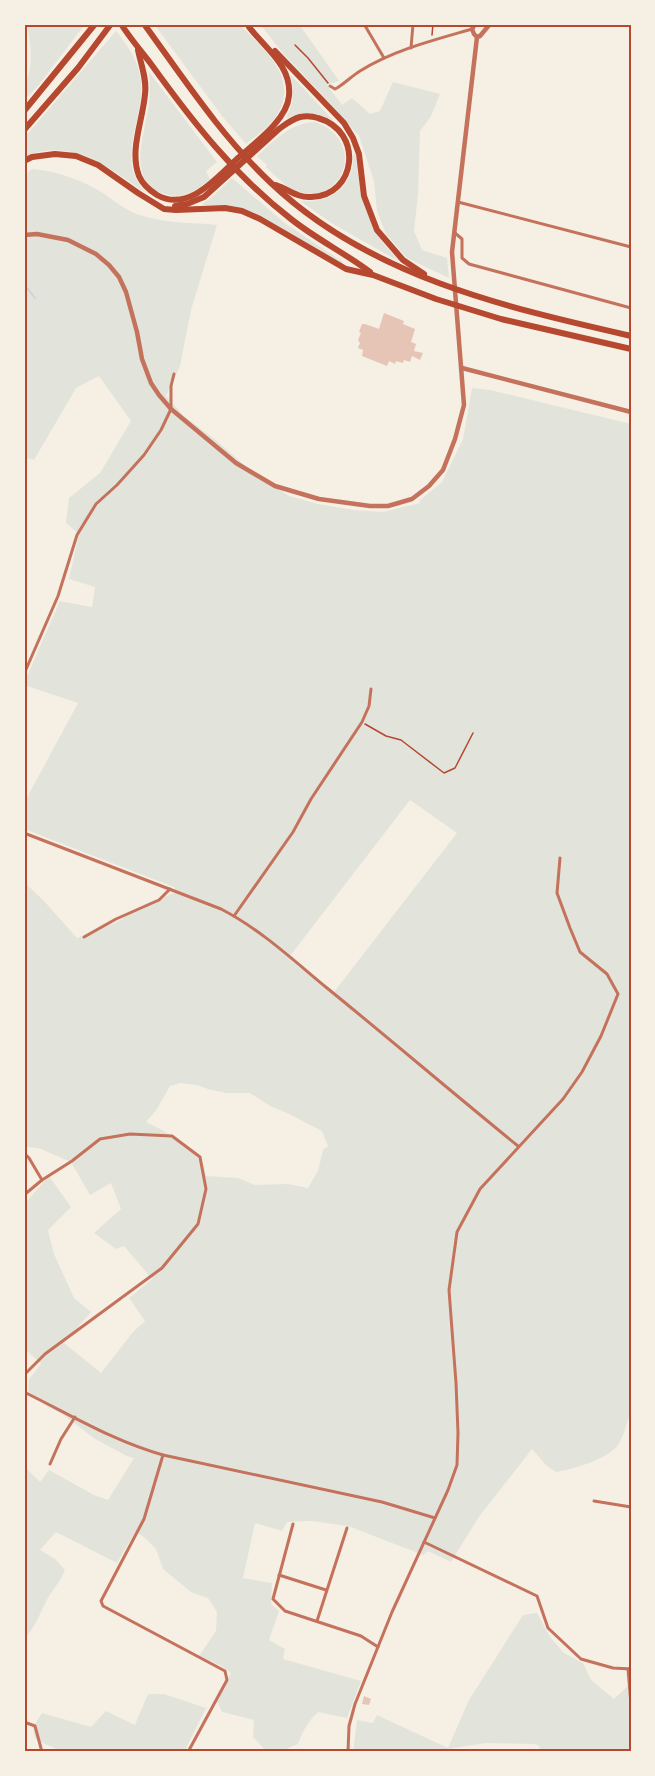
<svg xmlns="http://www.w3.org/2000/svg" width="655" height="1776" viewBox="0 0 655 1776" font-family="'Archivo Narrow',sans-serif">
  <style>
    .green { fill: #e2e4dc; fill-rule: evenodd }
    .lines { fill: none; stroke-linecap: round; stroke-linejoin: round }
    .stream { stroke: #c9d6d2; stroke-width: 2 }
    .building { fill: #e6c5b7 }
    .path { stroke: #b5482f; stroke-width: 1.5 }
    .minor { stroke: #c5725c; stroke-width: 3 }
    .tertiary { stroke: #c5725c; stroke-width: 4.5 }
    .motorway { stroke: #b5482f; stroke-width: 6 }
    .neatline { fill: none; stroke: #b5482f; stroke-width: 2 }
  </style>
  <rect width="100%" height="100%" fill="#f6efe4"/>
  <g class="green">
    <path d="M 26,24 L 85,24 L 38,86 L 24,100 C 24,89 28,79 30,67 C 32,54 30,37 26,24 Z"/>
    <path d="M 154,24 L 239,24 C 266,52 305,82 271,123 C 264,131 254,137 246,144 L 222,116 Z"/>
    <path d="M 260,24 L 299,24 L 339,81 L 327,85 L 342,105 L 352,98 L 370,114 L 380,111 L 393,82 L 440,94 L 431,116 L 420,131 L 418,194 L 414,231 L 422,250 L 447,258 L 449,278 L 407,258 L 386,234 L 377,211 L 374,181 L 359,136 L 326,99 L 281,51 Z"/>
    <path d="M 116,31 C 127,45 137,58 140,76 C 148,117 113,156 146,193 C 109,168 71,136 24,157 L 24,138 Z"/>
    <path d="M 149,72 L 217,162 L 206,171 L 210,179 C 197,191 183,200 165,194 C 125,183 145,133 149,104 C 150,93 150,83 149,72 Z"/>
    <path d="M 290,74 L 334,121 C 318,112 305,111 287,118 L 286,117 C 295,103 294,89 290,74 Z"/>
    <path d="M 315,122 C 367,140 344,205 300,192 C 286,188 276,176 266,167 L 267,165 L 257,156 C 275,140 290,123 315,122 Z"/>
    <path d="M 355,154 C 359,179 362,205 374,228 C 380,241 390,251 400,262 L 333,224 L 300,201 C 330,204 355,187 353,155 Z"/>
    <path d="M 32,169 C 57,171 82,180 103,193 C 116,202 128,212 143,216 C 167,224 193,222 217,225 L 191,310 L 180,366 L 166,396 L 184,416 L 218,442 L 243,464 L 289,496 L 318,504 L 354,510 L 383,512 L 420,503 L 419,501 L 442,482 L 463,439 L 472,388 L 490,390 L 631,424 L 631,1410 C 627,1421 624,1438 617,1446 C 606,1460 573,1469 556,1472 L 546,1465 L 532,1449 L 478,1518 L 451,1562 L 428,1551 L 423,1555 L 348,1526 L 311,1521 L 287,1522 L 282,1531 L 255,1523 L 243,1578 L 272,1583 L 271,1604 L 279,1611 L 269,1640 L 285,1649 L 283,1659 L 361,1681 L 347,1718 L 318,1712 C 308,1721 303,1731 298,1744 L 286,1749 L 284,1752 L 267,1752 L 253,1737 L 254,1720 L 222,1712 L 217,1701 L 231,1673 L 220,1665 L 199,1656 L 216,1631 L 217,1612 L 208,1598 L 191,1592 L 163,1569 L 156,1549 L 144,1537 L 135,1532 L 117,1563 L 56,1532 L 40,1550 L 55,1559 L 65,1570 C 61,1580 55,1587 49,1596 C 41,1610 36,1627 24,1639 L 24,1466 L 40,1482 L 49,1470 L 94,1495 L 108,1500 L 134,1458 L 127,1456 L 95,1439 L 61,1413 L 48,1407 L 28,1393 L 29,1379 L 41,1364 L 24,1348 L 24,1204 L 49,1176 L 71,1207 L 48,1230 L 54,1254 L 74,1298 L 91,1312 L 64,1343 L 101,1373 L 133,1332 L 145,1321 L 129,1298 L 152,1279 L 124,1246 L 116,1249 L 94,1233 L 121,1209 L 111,1183 L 90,1195 L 71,1162 L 41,1149 L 24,1146 L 24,882 L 44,901 L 77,938 L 117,922 L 147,903 L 177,892 L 174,887 L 24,829 L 24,803 L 78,703 L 24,685 L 24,683 L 60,601 L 92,607 L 95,587 L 69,579 L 79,534 L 66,523 L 69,498 L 100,473 L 131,421 L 99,376 L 76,388 L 34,460 L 27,458 L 26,465 L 24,464 L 24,176 ZM 410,800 L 457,833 L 334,992 L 290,956 ZM 180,1083 L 197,1085 L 208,1089 L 226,1093 L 250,1093 L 270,1106 L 289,1114 L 322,1131 L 328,1146 L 323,1150 L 318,1171 L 308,1188 L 288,1184 L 255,1185 L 238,1178 L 206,1176 C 204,1151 167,1132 146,1122 L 157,1109 L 170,1086 Z"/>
    <path d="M 232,178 L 286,224 L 343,262 L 342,264 L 234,207 L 203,205 L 202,204 L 211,198 Z"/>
    <path d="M 537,1613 L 550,1637 L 564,1653 L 583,1663 L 591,1680 L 614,1699 L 631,1683 L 631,1752 L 540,1752 L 539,1746 L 535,1744 L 486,1743 L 448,1749 L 447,1752 L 353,1752 L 357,1720 L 373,1723 L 377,1715 L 448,1748 L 469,1700 L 523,1615 Z"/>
    <path d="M 148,1694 L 164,1694 L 206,1708 L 184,1752 L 64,1752 L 45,1744 L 35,1738 L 33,1727 L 42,1713 L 91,1727 L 106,1711 L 135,1725 Z"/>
  </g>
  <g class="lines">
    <path class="stream" d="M 24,287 L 28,289 L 35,298"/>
  </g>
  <g class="building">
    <path d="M 384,313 L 404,321 L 403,324 L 415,329 L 411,342 L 416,344 L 414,351 L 423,353 L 420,360 L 412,356 L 410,362 L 404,360 L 403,363 L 396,361 L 395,364 L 389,361 L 387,366 L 362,356 L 363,350 L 358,348 L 360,343 L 358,340 L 361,333 L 359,332 L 362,324 L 365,324 L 379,329 Z"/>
    <path d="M 364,1696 L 371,1699 L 369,1705 L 362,1704 Z"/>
  </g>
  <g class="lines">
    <g class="path">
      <path d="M 432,35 L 433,24"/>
      <path d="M 295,45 L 308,58 L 328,83"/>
      <path d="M 365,724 L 386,736 L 401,740 L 444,773 L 455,768 L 473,733"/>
    </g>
    <g class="minor">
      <path d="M 364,24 L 384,58"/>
      <path d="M 490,25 L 498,24"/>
      <path d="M 411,48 L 413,24"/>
      <path d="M 330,86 L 335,89 L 337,88 C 345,83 352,76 360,71 C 394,50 434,40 472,29"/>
      <path d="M 458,202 L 631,247"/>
      <path d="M 455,233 L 462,239 L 462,258 L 469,264 L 631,308"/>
      <path d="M 24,674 L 58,596 L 77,535 L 96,504 L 117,485 L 144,455 L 161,430 L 171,409 L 171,386 L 174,374"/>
      <path d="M 24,833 L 221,909 C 260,929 293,960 327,988 C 391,1040 454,1094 518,1146"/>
      <path d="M 234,916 L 293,832 L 311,799 L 362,722 L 369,706 L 371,689"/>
      <path d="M 84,937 L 116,919 L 159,900 L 170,889"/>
      <path d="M 24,1153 L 29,1158 L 42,1180"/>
      <path d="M 24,1195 L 42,1180 L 72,1161 L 100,1139 L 130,1134 L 172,1136 L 200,1157 L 206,1189 L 198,1224 L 162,1268 L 45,1354 L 24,1375"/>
      <path d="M 24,1392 C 71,1415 113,1441 163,1455 L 382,1502 L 435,1518"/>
      <path d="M 163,1455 L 144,1519 L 101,1601 L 103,1606 L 225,1671 L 227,1680 L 188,1752"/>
      <path d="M 50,1464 L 61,1439 L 75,1417"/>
      <path d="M 594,1501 L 631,1507"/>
      <path d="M 293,1524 L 273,1599 L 285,1611 L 361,1636 L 378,1647"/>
      <path d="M 424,1542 L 537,1596 L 548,1628 L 581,1659 L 613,1668 L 631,1669"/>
      <path d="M 279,1575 L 326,1590"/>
      <path d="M 317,1621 L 347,1528"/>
      <path d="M 628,1669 L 631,1704"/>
      <path d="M 24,1722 L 35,1726 L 42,1752"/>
      <path d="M 348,1752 L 349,1726 L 355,1704 L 392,1612 L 448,1490 L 457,1465 L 458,1433 L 456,1383 L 449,1290 L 457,1232 L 480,1189 L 563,1099 L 582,1072 L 601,1036 L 618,994 L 607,974 L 580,952 L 570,928 L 557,893 L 560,858"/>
    </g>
    <g class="tertiary">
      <path d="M 475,24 L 472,29 L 474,34 L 477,37 L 480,36 L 490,24"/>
      <path d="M 24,235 L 37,234 L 68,240 L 96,254 L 109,265 L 119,277 L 126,292 L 137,332 L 142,359 L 151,383 L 159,395 L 171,409 L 236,463 L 275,486 L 319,499 L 370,506 L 388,506 L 412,499 L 429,486 L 443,470 L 455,439 L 464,405 L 452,252 L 477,37"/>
      <path d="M 462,368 L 631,412"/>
    </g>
    <g class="motorway">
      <path d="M 121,24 C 130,38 141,51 151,64 C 192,121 235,176 291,219 C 316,239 345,253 370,272"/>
      <path d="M 144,24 C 184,79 221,136 271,183 C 369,276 504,307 631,336"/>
      <path d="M 24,47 L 24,59"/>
      <path d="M 138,50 C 141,65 147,79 145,94 C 143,120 129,150 139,176 C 143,185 149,190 157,195 C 189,213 217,177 238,158 C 255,143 287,120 289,96 C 292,66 265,48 249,27"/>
      <path d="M 275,51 L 344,123 L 353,138 L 359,154 L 364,196 L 377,230 L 403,260 L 424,274"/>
      <path d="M 24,111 L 95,24"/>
      <path d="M 24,130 L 78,68 L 111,24"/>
      <path d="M 24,161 L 32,157 L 55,154 L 76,156 L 98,165 L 138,193 L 164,209 L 176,210 L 225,208 L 242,211 L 260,219 L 346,269 L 373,275 L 436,299 L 501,319 L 631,349"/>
      <path d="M 175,206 L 187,204 L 204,197 L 279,129 C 286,124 292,119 300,117 C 305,116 312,116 318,118 C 364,131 357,196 311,197 C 297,198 288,189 276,185"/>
    </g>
  </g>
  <rect width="655" height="1776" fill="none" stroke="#f6efe4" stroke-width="51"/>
  <rect x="26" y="26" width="604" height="1724" class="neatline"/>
</svg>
